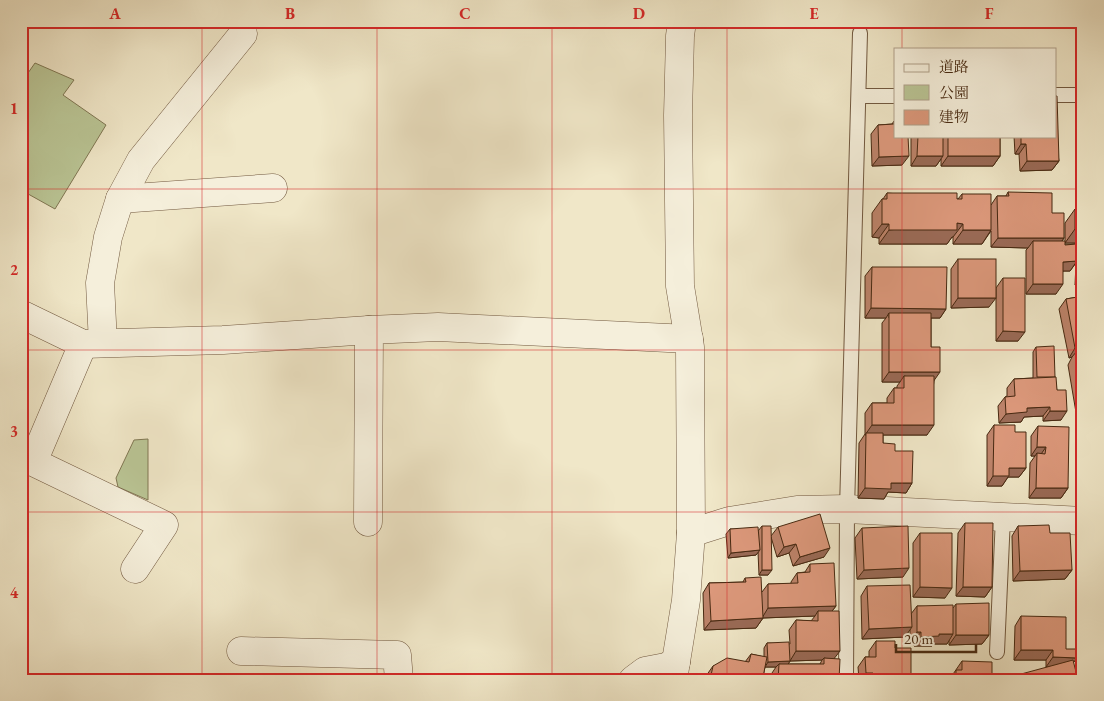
<svg xmlns="http://www.w3.org/2000/svg" width="1104" height="701" viewBox="0 0 1104 701" font-family="'EB Garamond','Noto Serif JP',serif">
  <style>
    .green { fill: #bac595; stroke: #807753 }
    .lines { fill: none; stroke-linecap: round; stroke-linejoin: round }
    .service-casing { stroke: #71583f; stroke-width: 16 }
    .minor-casing { stroke: #71583f; stroke-width: 29 }
    .service { stroke: #f5efdb; stroke-width: 14 }
    .minor { stroke: #f5efdb; stroke-width: 28 }
    .wall { fill: #bd836a; stroke: #472911; fill-rule: evenodd }
    .shaded-wall { fill: #9a6a56; stroke: #472911 }
    .building { fill: #dc987b; stroke: #472911 }
    .grid { fill: none; stroke: #d62828; stroke-width: 1; stroke-opacity: 0.55 }
    .neatline { fill: none; stroke: #d62828; stroke-width: 2 }
    .grid-label { font-size: 16px; text-anchor: middle; font-weight: bold; fill: #d62828 }
  </style>
  <rect width="100%" height="100%" fill="#f0e7c8"/>
  <filter id="stains"><feTurbulence type="fractalNoise" baseFrequency=".004" numOctaves="4"/><feColorMatrix values="0 0 0 0 .2 0 0 0 0 .09 0 0 0 0 .02 0 0 0 .5 -.17"/></filter>
  <radialGradient id="worn" r=".72"><stop offset=".6" stop-color="#630" stop-opacity="0"/><stop offset="1" stop-color="#630" stop-opacity=".3"/></radialGradient>
  <g class="green">
    <path d="M 35,63 L 74,80 L 63,95 L 106,125 L 55,209 L 21,190 L 21,83 Z"/>
    <path d="M 148,439 L 148,500 L 118,487 L 116,478 L 134,440 Z"/>
  </g>
  <g class="lines">
    <defs>
      <g id="service">
        <path d="M 1055,95 L 1083,95"/>
        <path d="M 859,96 L 895,96"/>
        <path d="M 997,652 L 1003,517"/>
        <path d="M 846,680 L 847,509 L 860,33"/>
      </g>
      <g id="minor">
        <path d="M 120,199 L 273,188"/>
        <path d="M 21,314 L 83,344 L 223,340 L 369,330"/>
        <path d="M 103,343 L 100,283 L 108,237 L 120,199 L 141,160 L 243,34"/>
        <path d="M 83,344 L 33,462 L 164,525 L 135,569"/>
        <path d="M 368,522 L 369,330 L 438,327 L 689,339"/>
        <path d="M 691,533 L 729,521 L 797,510 L 847,509 L 1083,521"/>
        <path d="M 241,651 L 397,655 L 399,680"/>
        <path d="M 633,680 L 645,671 L 666,667 L 676,662"/>
        <path d="M 673,680 L 686,600 L 691,533 L 690,347 L 680,286 L 678,115 L 680,36 L 682,21"/>
      </g>
    </defs>
    <use href="#service" class="service-casing"/>
    <use href="#minor" class="minor-casing"/>
    <use href="#service" class="service"/>
    <use href="#minor" class="minor"/>
  </g>
  <g class="wall">
    <path d="M 1083,107 L 1083,167 L 1077,167 L 1077,116 Z"/>
    <path d="M 894,121 L 902,165 L 872,166 L 871,134 L 878,125 L 892,124 Z"/>
    <path d="M 911,136 L 1000,136 L 1000,156 L 993,166 L 941,166 L 941,159 L 936,166 L 911,166 Z"/>
    <path d="M 1014,136 L 1055,136 L 1059,161 L 1052,170 L 1020,171 L 1019,154 L 1015,154 Z"/>
    <path d="M 1008,192 L 1052,213 L 1064,238 L 1062,241 L 1065,245 L 1076,244 L 1076,243 L 1065,243 L 1065,223 L 1075,209 L 1083,210 L 1083,285 L 1075,285 L 1076,263 L 1070,271 L 1063,271 L 1056,294 L 1026,294 L 1026,250 L 1028,248 L 991,247 L 991,231 L 982,244 L 953,244 L 953,237 L 952,237 L 947,244 L 879,244 L 879,238 L 872,237 L 872,213 L 882,199 L 883,199 L 887,193 L 957,199 L 958,199 L 962,194 L 991,205 L 997,196 L 1006,196 Z"/>
    <path d="M 958,259 L 989,307 L 951,308 L 951,269 Z"/>
    <path d="M 872,267 L 946,309 L 940,318 L 931,318 L 931,347 L 934,381 L 927,435 L 883,435 L 883,443 L 895,451 L 912,483 L 906,493 L 888,492 L 884,499 L 858,498 L 859,443 L 865,434 L 865,413 L 872,403 L 887,403 L 887,398 L 894,388 L 897,388 L 897,386 L 900,382 L 882,382 L 882,323 L 886,318 L 865,318 L 865,276 Z"/>
    <path d="M 1003,278 L 1018,341 L 996,341 L 996,288 Z"/>
    <path d="M 1083,296 L 1083,454 L 1068,365 L 1072,357 L 1069,358 L 1059,309 L 1066,299 Z"/>
    <path d="M 1036,347 L 1055,377 L 1061,420 L 1043,421 L 1043,416 L 1024,417 L 1021,422 L 999,423 L 998,406 L 1005,397 L 1007,396 L 1007,388 L 1014,379 L 1033,378 L 1033,352 Z"/>
    <path d="M 994,425 L 1015,432 L 1026,468 L 1019,477 L 1008,477 L 1002,486 L 987,486 L 987,435 Z"/>
    <path d="M 1038,426 L 1068,488 L 1061,498 L 1029,498 L 1030,463 L 1035,456 L 1031,456 L 1031,436 Z"/>
    <path d="M 965,523 L 992,587 L 985,597 L 956,596 L 958,533 Z"/>
    <path d="M 762,526 L 771,536 L 778,527 L 824,557 L 793,566 L 789,553 L 777,557 L 771,537 L 768,575 L 759,575 L 758,552 L 756,555 L 728,558 L 726,534 L 730,529 L 758,531 Z"/>
    <path d="M 1018,526 L 1050,533 L 1072,570 L 1065,579 L 1013,581 L 1012,536 Z"/>
    <path d="M 862,528 L 903,577 L 857,579 L 855,538 Z"/>
    <path d="M 920,533 L 945,598 L 913,597 L 913,543 Z"/>
    <path d="M 1083,539 L 1083,561 L 1081,561 L 1080,543 Z"/>
    <path d="M 810,564 L 836,606 L 832,611 L 834,659 L 839,680 L 705,680 L 706,676 L 713,666 L 745,662 L 751,654 L 764,657 L 764,648 L 767,643 L 790,644 L 789,630 L 796,620 L 811,621 L 815,616 L 763,618 L 756,628 L 704,630 L 703,593 L 709,583 L 743,582 L 745,578 L 762,592 L 768,584 L 791,584 L 791,582 L 797,573 L 805,572 ZM 822,660 L 820,664 L 788,664 L 790,661 ZM 765,667 L 776,667 L 772,673 L 772,679 L 763,677 Z"/>
    <path d="M 1083,566 L 1083,634 L 1079,635 L 1077,574 Z"/>
    <path d="M 867,586 L 911,614 L 917,606 L 953,608 L 956,604 L 989,635 L 982,644 L 949,645 L 949,640 L 947,644 L 934,644 L 932,646 L 914,646 L 914,641 L 910,642 L 910,629 L 905,637 L 862,639 L 861,596 Z"/>
    <path d="M 1021,616 L 1077,658 L 1074,662 L 1046,667 L 1046,660 L 1014,660 L 1015,626 Z"/>
    <path d="M 876,641 L 895,648 L 911,675 L 908,680 L 859,680 L 858,667 L 865,657 L 869,657 L 869,651 Z"/>
    <path d="M 962,661 L 992,680 L 949,680 Z"/>
    <path d="M 1083,670 L 1083,680 L 1081,680 L 1081,672 Z"/>
  </g>
  <g class="shaded-wall">
    <path d="M 1021,144 L 1026,144 L 1019,154 L 1015,154 Z"/>
    <path d="M 909,156 L 902,165 L 872,166 L 879,157 Z"/>
    <path d="M 917,156 L 943,156 L 936,166 L 911,166 Z"/>
    <path d="M 948,156 L 1000,156 L 993,166 L 941,166 Z"/>
    <path d="M 1083,159 L 1083,167 L 1077,167 Z"/>
    <path d="M 1027,161 L 1059,161 L 1052,170 L 1020,171 Z"/>
    <path d="M 957,223 L 963,224 L 953,237 L 952,237 L 947,244 L 879,244 L 889,230 Z"/>
    <path d="M 882,224 L 889,224 L 879,238 L 872,237 Z"/>
    <path d="M 1075,229 L 1083,229 L 1083,234 L 1076,243 L 1065,243 Z"/>
    <path d="M 963,230 L 991,230 L 982,244 L 953,244 Z"/>
    <path d="M 998,238 L 1064,238 L 1057,248 L 1033,241 L 1028,248 L 991,247 Z"/>
    <path d="M 1077,261 L 1070,271 L 1056,271 L 1063,262 Z"/>
    <path d="M 1083,274 L 1083,285 L 1075,285 Z"/>
    <path d="M 1033,284 L 1063,284 L 1056,294 L 1026,294 Z"/>
    <path d="M 958,298 L 996,298 L 989,307 L 951,308 Z"/>
    <path d="M 871,308 L 946,309 L 940,318 L 889,318 L 889,313 L 886,318 L 865,318 Z"/>
    <path d="M 1003,331 L 1025,332 L 1018,341 L 996,341 Z"/>
    <path d="M 1083,347 L 1083,356 L 1077,351 L 1072,357 L 1069,358 L 1075,348 Z"/>
    <path d="M 889,372 L 940,372 L 933,382 L 904,376 L 900,382 L 882,382 Z"/>
    <path d="M 1050,407 L 1043,416 L 1024,417 L 1021,422 L 999,423 L 1006,414 L 1027,408 Z"/>
    <path d="M 1050,411 L 1067,411 L 1061,420 L 1043,421 Z"/>
    <path d="M 872,425 L 934,425 L 927,435 L 865,435 Z"/>
    <path d="M 1037,447 L 1046,447 L 1039,457 L 1037,453 L 1035,456 L 1031,456 Z"/>
    <path d="M 1009,468 L 1026,468 L 1019,477 L 1008,477 L 1002,486 L 987,486 L 993,476 Z"/>
    <path d="M 891,483 L 912,483 L 906,493 L 888,492 L 884,499 L 858,498 L 865,488 Z"/>
    <path d="M 1036,488 L 1068,488 L 1061,498 L 1029,498 Z"/>
    <path d="M 796,544 L 789,553 L 777,557 L 784,547 Z"/>
    <path d="M 830,548 L 824,557 L 793,566 L 800,557 Z"/>
    <path d="M 760,550 L 756,555 L 728,558 L 731,553 Z"/>
    <path d="M 909,568 L 903,577 L 857,579 L 864,570 Z"/>
    <path d="M 762,570 L 772,570 L 768,575 L 759,575 Z"/>
    <path d="M 1072,570 L 1065,579 L 1013,581 L 1020,571 Z"/>
    <path d="M 920,587 L 952,588 L 945,598 L 913,597 Z"/>
    <path d="M 963,587 L 992,587 L 985,597 L 956,596 Z"/>
    <path d="M 836,606 L 829,615 L 818,611 L 815,616 L 762,618 L 768,608 Z"/>
    <path d="M 763,618 L 756,628 L 704,630 L 711,621 Z"/>
    <path d="M 912,627 L 905,637 L 862,639 L 869,629 Z"/>
    <path d="M 1083,629 L 1083,634 L 1079,635 Z"/>
    <path d="M 917,632 L 921,632 L 914,641 L 910,642 Z"/>
    <path d="M 939,634 L 953,634 L 947,644 L 934,644 L 932,646 L 914,646 L 921,637 Z"/>
    <path d="M 956,635 L 989,635 L 982,644 L 949,645 Z"/>
    <path d="M 1021,650 L 1053,650 L 1046,660 L 1014,660 Z"/>
    <path d="M 796,651 L 840,651 L 833,660 L 824,658 L 822,660 L 790,661 Z"/>
    <path d="M 1053,657 L 1077,658 L 1070,667 L 1046,667 Z"/>
    <path d="M 790,661 L 787,666 L 779,664 L 776,667 L 765,667 L 768,662 Z"/>
    <path d="M 866,673 L 873,673 L 868,680 L 861,680 Z"/>
    <path d="M 911,675 L 908,680 L 871,680 L 873,676 Z"/>
  </g>
  <g class="building">
    <path d="M 1055,96 L 1057,96 L 1059,161 L 1027,161 L 1026,144 L 1021,144 L 1021,136 L 1055,136 Z"/>
    <path d="M 894,121 L 895,121 L 895,136 L 908,136 L 909,156 L 879,157 L 878,125 L 894,124 Z"/>
    <path d="M 918,136 L 943,136 L 943,156 L 917,156 Z"/>
    <rect x="948" y="136" width="52" height="20"/>
    <path d="M 1008,192 L 1052,193 L 1052,213 L 1064,213 L 1064,238 L 998,238 L 997,196 L 1009,196 Z"/>
    <path d="M 887,193 L 957,193 L 957,199 L 962,199 L 962,194 L 991,194 L 991,230 L 963,230 L 963,224 L 957,223 L 957,230 L 889,230 L 889,224 L 882,224 L 882,199 L 887,199 Z"/>
    <path d="M 1075,209 L 1083,210 L 1083,229 L 1075,229 Z"/>
    <path d="M 1033,241 L 1065,241 L 1065,245 L 1076,244 L 1077,261 L 1063,262 L 1063,284 L 1033,284 Z"/>
    <rect x="958" y="259" width="38" height="39"/>
    <path d="M 872,267 L 947,267 L 946,309 L 871,308 Z"/>
    <path d="M 1003,278 L 1025,278 L 1025,332 L 1003,331 Z"/>
    <path d="M 1083,296 L 1083,347 L 1075,348 L 1066,299 Z"/>
    <path d="M 889,313 L 931,313 L 931,347 L 940,347 L 940,372 L 889,372 Z"/>
    <path d="M 1054,346 L 1055,377 L 1037,377 L 1036,347 Z"/>
    <path d="M 1083,350 L 1083,383 L 1077,351 Z"/>
    <path d="M 904,376 L 934,376 L 934,425 L 872,425 L 872,403 L 894,403 L 894,388 L 904,388 Z"/>
    <path d="M 1056,377 L 1057,390 L 1066,390 L 1067,411 L 1050,411 L 1050,407 L 1027,408 L 1027,412 L 1006,414 L 1005,397 L 1015,396 L 1014,379 Z"/>
    <path d="M 994,425 L 1015,425 L 1015,432 L 1026,432 L 1026,468 L 1009,468 L 1009,476 L 993,476 Z"/>
    <path d="M 1038,426 L 1069,427 L 1068,488 L 1036,488 L 1037,453 L 1045,454 L 1046,447 L 1037,447 Z"/>
    <path d="M 866,433 L 883,433 L 883,443 L 895,444 L 895,451 L 913,451 L 912,483 L 891,483 L 891,489 L 865,488 Z"/>
    <path d="M 820,514 L 830,548 L 800,557 L 796,544 L 784,547 L 778,527 Z"/>
    <path d="M 965,523 L 993,523 L 992,587 L 963,587 Z"/>
    <path d="M 1049,525 L 1050,533 L 1070,533 L 1072,570 L 1020,571 L 1018,526 Z"/>
    <path d="M 762,526 L 771,526 L 772,570 L 762,570 Z"/>
    <path d="M 908,526 L 909,568 L 864,570 L 862,528 Z"/>
    <path d="M 758,527 L 760,550 L 731,553 L 730,529 Z"/>
    <path d="M 920,533 L 952,533 L 952,588 L 920,587 Z"/>
    <path d="M 834,563 L 836,606 L 768,608 L 768,584 L 798,583 L 797,573 L 810,572 L 810,564 Z"/>
    <path d="M 761,577 L 763,618 L 711,621 L 709,583 L 746,582 L 745,578 Z"/>
    <path d="M 910,585 L 912,627 L 869,629 L 867,586 Z"/>
    <path d="M 989,603 L 989,635 L 956,635 L 956,604 Z"/>
    <path d="M 953,605 L 953,634 L 939,634 L 939,636 L 921,637 L 921,632 L 917,632 L 917,606 Z"/>
    <path d="M 818,611 L 839,611 L 840,651 L 796,651 L 796,620 L 818,621 Z"/>
    <path d="M 1021,616 L 1066,617 L 1066,649 L 1076,649 L 1077,658 L 1053,657 L 1053,650 L 1021,650 Z"/>
    <path d="M 876,641 L 895,641 L 895,648 L 911,648 L 911,675 L 873,676 L 873,673 L 866,673 L 865,657 L 876,657 Z"/>
    <path d="M 789,642 L 790,661 L 768,662 L 767,643 Z"/>
    <path d="M 751,654 L 767,657 L 763,677 L 772,680 L 710,680 L 713,666 L 727,658 L 749,662 Z"/>
    <path d="M 824,658 L 840,659 L 839,680 L 778,680 L 779,664 L 824,664 Z"/>
    <path d="M 1073,660 L 1078,680 L 999,680 Z"/>
    <path d="M 962,661 L 992,662 L 992,680 L 956,680 L 956,670 L 962,670 Z"/>
    <path d="M 687,675 L 703,679 L 703,680 L 686,680 Z"/>
  </g>
  <path class="grid" d="M 202,21 L 202,680M 377,21 L 377,680M 552,21 L 552,680M 727,21 L 727,680M 902,21 L 902,49M 902,136 L 902,680M 21,189 L 1083,189M 21,350 L 1083,350M 21,512 L 1083,512"/>
  <rect width="1104" height="701" fill="none" stroke="#f0e7c8" stroke-width="55"/>
  <rect x="894" y="48" width="162" height="90" fill="#f5efdb" stroke="#afa08a"/>
  <rect x="904" y="64" width="25" height="8" fill="#f5efdb" stroke="#afa08a"/>
  <text x="939" y="72" font-size="15" fill="#472911">道路</text>
  <rect x="904" y="85" width="25" height="15" fill="#bac595" stroke="#afa08a"/>
  <text x="939" y="98" font-size="15" fill="#472911">公園</text>
  <rect x="904" y="110" width="25" height="15" fill="#dc987b" stroke="#afa08a"/>
  <text x="939" y="122" font-size="15" fill="#472911">建物</text>
  <path d="M896 644v8h80v-8" fill="none" stroke="#472911" stroke-width="2.5"/>
  <text x="904" y="644" font-size="15" fill="#472911" stroke="#f5efdb" stroke-width="4" paint-order="stroke">20 m</text>
  <rect x="28" y="28" width="1048" height="646" class="neatline"/>
  <g class="grid-label">
    <text x="115" y="19">A</text>
    <text x="290" y="19">B</text>
    <text x="465" y="19">C</text>
    <text x="639" y="19">D</text>
    <text x="814" y="19">E</text>
    <text x="989" y="19">F</text>
    <text x="14" y="114">1</text>
    <text x="14" y="275">2</text>
    <text x="14" y="437">3</text>
    <text x="14" y="598">4</text>
  </g>
  <rect width="100%" height="100%" filter="url(#stains)"/>
  <rect width="100%" height="100%" fill="url(#worn)"/>
</svg>
